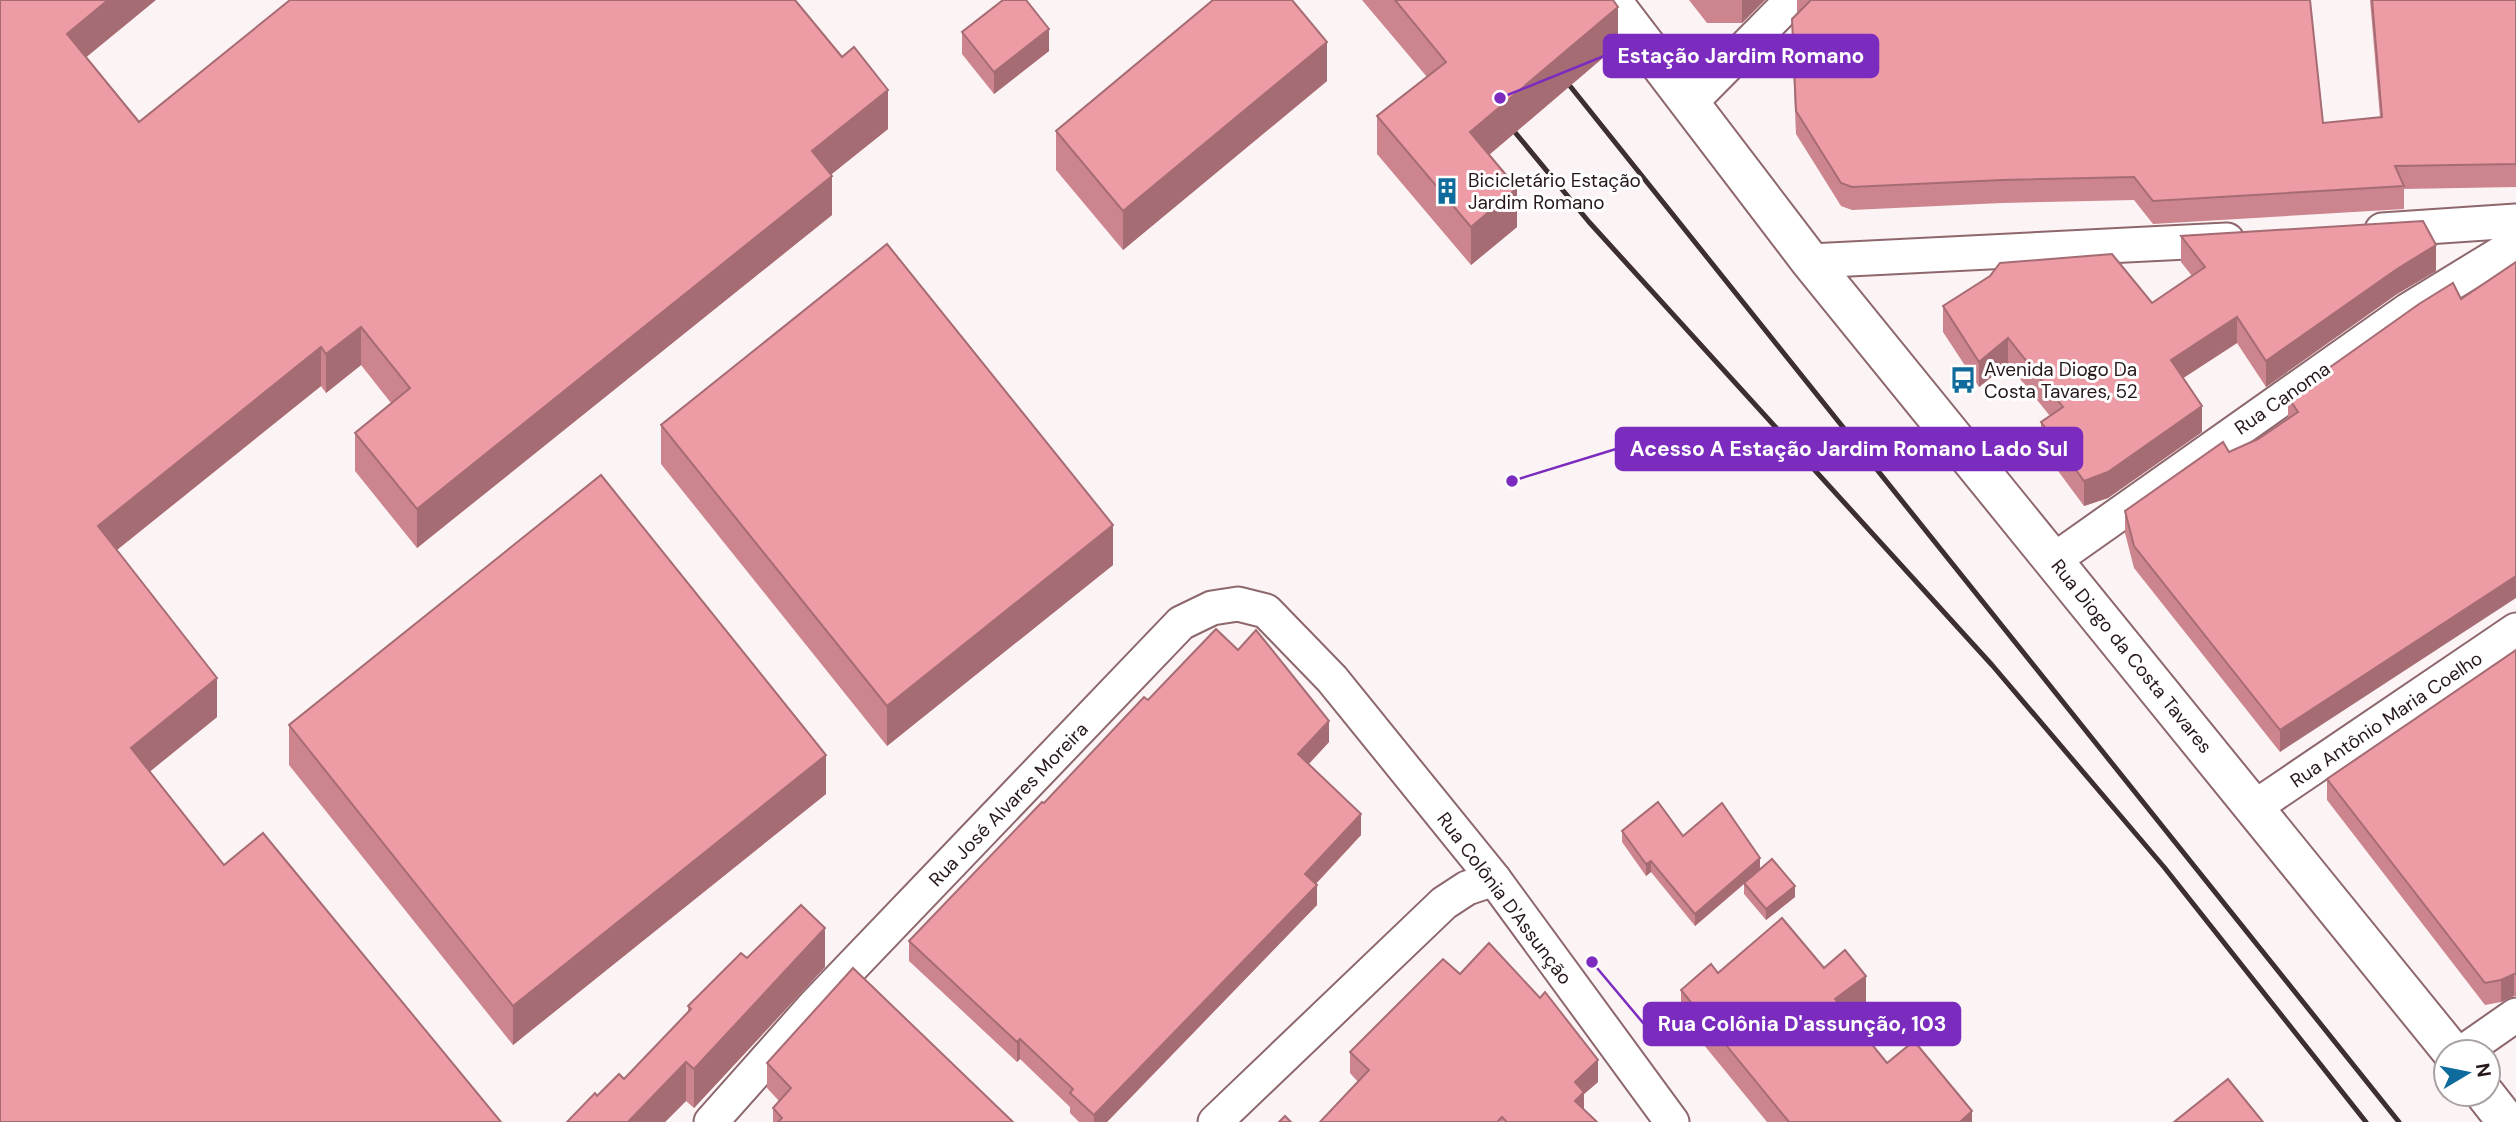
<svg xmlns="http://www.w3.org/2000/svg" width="2516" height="1122" viewBox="0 0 2516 1122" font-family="'DM Sans',sans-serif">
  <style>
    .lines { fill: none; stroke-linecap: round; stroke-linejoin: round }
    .minor-casing { stroke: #8d676b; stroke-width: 37 }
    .tertiary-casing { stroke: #8d676b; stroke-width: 42 }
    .minor { stroke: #fff; stroke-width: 33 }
    .tertiary { stroke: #fff; stroke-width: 38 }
    .rail { stroke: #3d2e30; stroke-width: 5 }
    .wall { fill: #cc858e }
    .shaded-wall { fill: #a66c74 }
    .building { fill: #ed9ba5; stroke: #a66c74; stroke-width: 2 }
    .labels { text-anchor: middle; stroke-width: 6; stroke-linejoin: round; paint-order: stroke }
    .poi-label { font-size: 19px; fill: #27181a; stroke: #fff; text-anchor: start }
    .street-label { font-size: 19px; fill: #27181a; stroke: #fff }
    .leader { fill: none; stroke: #7b2cbf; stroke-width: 2.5 }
    .callout-dot { fill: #7b2cbf; stroke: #fff; stroke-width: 2.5 }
    .callout { fill: #7b2cbf; stroke: #7b2cbf; stroke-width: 2.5 }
    .callout-label { font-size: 21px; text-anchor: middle; font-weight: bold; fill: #fff }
  </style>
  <rect width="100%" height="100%" fill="#fcf3f4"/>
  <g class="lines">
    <defs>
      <g id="minor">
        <path d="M 1690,103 L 1792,0"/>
        <path d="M 2382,230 L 2516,221"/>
        <path d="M 1810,261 L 2227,240"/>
        <path d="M 2054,560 L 2408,310 L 2516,244"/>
        <path d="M 2255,807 L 2516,630"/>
        <path d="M 2463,1052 L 2516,1015"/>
        <path d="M 711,1122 L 814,1006 L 1181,623 L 1212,608 L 1238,604 L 1266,611 L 1332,679 L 1494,879 L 1672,1122"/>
        <path d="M 1215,1122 L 1444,903 L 1467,888 L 1494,879"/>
      </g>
      <g id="tertiary">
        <path d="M 1611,0 L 1810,261 L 2452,1052"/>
        <path d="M 2485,1094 L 2507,1122"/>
      </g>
    </defs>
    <use href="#minor" class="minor-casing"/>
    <use href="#tertiary" class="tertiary-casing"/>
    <use href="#minor" class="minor"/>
    <use href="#tertiary" class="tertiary"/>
    <g class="rail">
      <path d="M 1558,71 L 2399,1122"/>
      <path d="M 1504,119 L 1589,222 L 1992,665 L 2164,867 L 2366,1122"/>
    </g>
  </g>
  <g class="wall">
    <path d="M 1362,0 L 1613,0 L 1618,45 L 1489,155 L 1517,227 L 1471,265 L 1377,154 L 1377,116 L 1427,77 Z"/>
    <path d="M 1689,0 L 1765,0 L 1742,23 L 1707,23 Z"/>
    <path d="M 1797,0 L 2310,0 L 2323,123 L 2380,117 L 2370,0 L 2516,0 L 2516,187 L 2404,189 L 2404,209 L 2153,224 L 2134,200 L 2002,203 L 1852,210 L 1841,206 L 1796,134 L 1792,42 L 1792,19 L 1797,14 Z"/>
    <path d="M 962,32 L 1049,51 L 994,94 L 962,54 Z"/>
    <path d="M 86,57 L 139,122 L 888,129 L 831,174 L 832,215 L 417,548 L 355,471 L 355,433 L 391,403 L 361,365 L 326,393 L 321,386 L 117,550 L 217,717 L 150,771 L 224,865 L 0,1122 Z"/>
    <path d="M 1327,81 L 1123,250 L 1056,170 L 1056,131 Z"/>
    <path d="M 2181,236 L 2436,271 L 2397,294 L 2266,387 L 2237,343 L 2183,378 L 2202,432 L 2108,498 L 2084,506 L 2041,448 L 2041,422 L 2050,416 L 2008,364 L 1979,387 L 1943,332 L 1943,306 L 2152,303 L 2192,276 L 2181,262 Z"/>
    <path d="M 2419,304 L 2280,752 L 2134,568 L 2125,533 L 2125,511 L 2229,452 L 2258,439 L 2288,419 L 2288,397 Z"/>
    <path d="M 661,425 L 1113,565 L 887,746 L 661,464 Z"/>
    <path d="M 2516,650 L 2516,996 L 2514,996 L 2501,1002 L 2485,1005 L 2327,800 L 2327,779 Z"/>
    <path d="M 1148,700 L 1329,742 L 1309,764 L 1361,835 L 1316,884 L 1317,905 L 1107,1122 L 1079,1122 L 1070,1113 L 1070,1107 L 1020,1059 L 1017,1062 L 909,961 L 909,941 Z"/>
    <path d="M 289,725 L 826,794 L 513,1045 L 289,765 Z"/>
    <path d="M 1622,831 L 1683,836 L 1760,869 L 1795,897 L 1766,920 L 1744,894 L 1744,884 L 1695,926 L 1651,872 L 1646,876 L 1622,842 Z"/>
    <path d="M 747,958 L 825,967 L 694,1108 L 686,1101 L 665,1122 L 567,1122 L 597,1096 L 624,1079 L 688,1012 L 688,1006 Z"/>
    <path d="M 1824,968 L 1866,1003 L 1849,1016 L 1887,1063 L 1972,1122 L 1767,1122 L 1681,1017 L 1681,990 L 1718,973 Z"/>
    <path d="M 1460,974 L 1598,1082 L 1584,1094 L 1584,1110 L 1597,1122 L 1320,1122 L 1358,1082 L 1350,1073 L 1350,1052 Z"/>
    <path d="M 767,1063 L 1013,1122 L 773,1122 L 773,1108 L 779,1101 L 767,1088 Z"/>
  </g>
  <g class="shaded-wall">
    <path d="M 108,0 L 156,0 L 67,73 L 67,34 Z"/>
    <path d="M 1742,0 L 1765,0 L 1742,23 Z"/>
    <path d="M 1618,7 L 1618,45 L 1470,171 L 1470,132 Z"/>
    <path d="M 1049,29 L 1049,51 L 994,94 L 994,72 Z"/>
    <path d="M 1327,42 L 1327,81 L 1123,250 L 1123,211 Z"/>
    <path d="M 888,90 L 888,129 L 812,190 L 812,151 Z"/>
    <path d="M 832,176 L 832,215 L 417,548 L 417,509 Z"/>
    <path d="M 1517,188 L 1517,227 L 1471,265 L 1471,227 Z"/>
    <path d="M 2436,245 L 2436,271 L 2397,294 L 2266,387 L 2266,361 L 2397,269 Z"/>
    <path d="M 2237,317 L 2237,343 L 2171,386 L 2171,360 Z"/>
    <path d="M 361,327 L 361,365 L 326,393 L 326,354 Z"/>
    <path d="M 2008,338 L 2008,364 L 1979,387 L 1979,362 Z"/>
    <path d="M 321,347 L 321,386 L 98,565 L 98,526 Z"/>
    <path d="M 2202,406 L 2202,432 L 2108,498 L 2084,506 L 2084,481 Z"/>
    <path d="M 1113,525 L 1113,565 L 887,746 L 887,706 Z"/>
    <path d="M 2516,576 L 2516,598 L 2280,752 L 2280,730 Z"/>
    <path d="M 217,678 L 217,717 L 131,787 L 131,748 Z"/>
    <path d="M 1329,721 L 1329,742 L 1298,775 L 1298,754 Z"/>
    <path d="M 826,755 L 826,794 L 513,1045 L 513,1006 Z"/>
    <path d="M 1361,814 L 1361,835 L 1305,895 L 1305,874 Z"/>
    <path d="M 1760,858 L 1760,870 L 1695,926 L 1695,914 Z"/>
    <path d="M 1651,861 L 1651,872 L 1646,876 L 1646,864 Z"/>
    <path d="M 1317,885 L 1317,905 L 1107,1122 L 1094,1122 L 1094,1115 Z"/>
    <path d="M 1795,886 L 1795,897 L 1766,920 L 1766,909 Z"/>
    <path d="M 825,928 L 825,967 L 694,1108 L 694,1069 Z"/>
    <path d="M 2514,974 L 2514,996 L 2501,1002 L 2501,980 Z"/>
    <path d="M 1866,976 L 1866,1003 L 1835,1027 L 1835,999 Z"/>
    <path d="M 1020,1039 L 1020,1059 L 1017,1062 L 1017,1042 Z"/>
    <path d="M 1598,1060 L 1598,1082 L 1584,1094 L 1584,1113 L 1575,1122 L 1575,1082 Z"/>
    <path d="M 686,1062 L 686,1101 L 665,1122 L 628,1122 Z"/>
    <path d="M 1972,1111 L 1972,1122 L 1960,1122 Z"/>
  </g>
  <g class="building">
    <path d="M 0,0 L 108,0 L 67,34 L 139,122 L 290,0 L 795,0 L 842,57 L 854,47 L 888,90 L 812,151 L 832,176 L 417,509 L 355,433 L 410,388 L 361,327 L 326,354 L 321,347 L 98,526 L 217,678 L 131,748 L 224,865 L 263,833 L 501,1122 L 0,1122 Z"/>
    <path d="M 1003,0 L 1026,0 L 1049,29 L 994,72 L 962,32 Z"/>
    <path d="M 1213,0 L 1292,0 L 1327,42 L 1123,211 L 1056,131 Z"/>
    <path d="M 1395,0 L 1613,0 L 1618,7 L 1470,132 L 1517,188 L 1471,227 L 1377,116 L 1446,62 Z"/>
    <path d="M 1811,0 L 2310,0 L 2323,123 L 2382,117 L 2372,0 L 2516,0 L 2516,164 L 2395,166 L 2404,186 L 2153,201 L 2134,177 L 2002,180 L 1852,187 L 1841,183 L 1796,111 L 1792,19 Z"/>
    <path d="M 2423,221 L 2436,245 L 2397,269 L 2266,361 L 2237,317 L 2171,360 L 2202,406 L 2108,472 L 2084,481 L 2041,422 L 2063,407 L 2008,338 L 1979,362 L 1943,306 L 1990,276 L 2000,263 L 2112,254 L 2152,303 L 2205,267 L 2181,236 Z"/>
    <path d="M 887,244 L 1113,525 L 887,706 L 661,425 Z"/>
    <path d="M 2516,262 L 2516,576 L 2280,730 L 2134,546 L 2125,511 L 2223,442 L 2229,452 L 2258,439 L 2298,412 L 2288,397 L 2419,304 L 2453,283 L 2461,299 Z"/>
    <path d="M 601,475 L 826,755 L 513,1006 L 289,725 Z"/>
    <path d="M 1216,629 L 1238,650 L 1256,630 L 1329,721 L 1298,754 L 1361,814 L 1305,874 L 1317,885 L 1094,1115 L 1070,1093 L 1073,1089 L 1020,1039 L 1017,1042 L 909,941 L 1042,802 L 1044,803 L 1144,697 L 1148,700 Z"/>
    <path d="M 2516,650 L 2516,974 L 2514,974 L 2501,980 L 2485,983 L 2327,779 Z"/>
    <path d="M 1658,802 L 1683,836 L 1722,803 L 1760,858 L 1695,914 L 1651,861 L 1646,864 L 1622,831 Z"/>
    <path d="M 1772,859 L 1795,886 L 1766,909 L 1744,883 Z"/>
    <path d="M 801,905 L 825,928 L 694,1069 L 686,1062 L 628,1122 L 567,1122 L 595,1093 L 597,1096 L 619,1074 L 624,1079 L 691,1009 L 688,1006 L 741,953 L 747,958 Z"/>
    <path d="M 1782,918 L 1824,968 L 1845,950 L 1866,976 L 1835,999 L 1887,1063 L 1914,1041 L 1972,1111 L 1960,1122 L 1789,1122 L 1681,990 L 1711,964 L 1718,973 Z"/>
    <path d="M 1489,943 L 1540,998 L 1545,992 L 1598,1060 L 1575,1082 L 1584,1092 L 1575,1101 L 1597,1122 L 1507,1122 L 1502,1117 L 1497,1122 L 1320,1122 L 1369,1070 L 1350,1052 L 1443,959 L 1460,974 Z"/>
    <path d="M 853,968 L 1013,1122 L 778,1122 L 782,1118 L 773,1108 L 791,1088 L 767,1063 Z"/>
    <path d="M 2228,1079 L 2263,1122 L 2174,1122 Z"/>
    <path d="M 1285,1116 L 1291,1122 L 1279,1122 Z"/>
  </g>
  <defs>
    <symbol id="building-bare" viewBox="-9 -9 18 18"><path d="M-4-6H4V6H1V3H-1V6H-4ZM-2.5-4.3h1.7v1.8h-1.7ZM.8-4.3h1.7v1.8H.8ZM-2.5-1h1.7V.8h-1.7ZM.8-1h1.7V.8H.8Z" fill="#0f6b9b" stroke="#fff" stroke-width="2.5" paint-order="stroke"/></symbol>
    <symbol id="bus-bare" viewBox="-9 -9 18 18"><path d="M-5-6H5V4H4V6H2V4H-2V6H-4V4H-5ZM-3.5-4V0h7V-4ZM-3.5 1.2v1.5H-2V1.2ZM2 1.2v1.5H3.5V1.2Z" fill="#0f6b9b" stroke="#fff" stroke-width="2.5" paint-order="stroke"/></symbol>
  </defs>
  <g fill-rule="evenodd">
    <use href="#building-bare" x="1428" y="172" width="38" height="38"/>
    <use href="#bus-bare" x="1944" y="361" width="38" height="38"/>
  </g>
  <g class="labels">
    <g class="poi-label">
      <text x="1468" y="187">Bicicletário Estação<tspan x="1468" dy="22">Jardim Romano</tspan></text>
      <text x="1984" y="376">Avenida Diogo Da<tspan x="1984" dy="22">Costa Tavares, 52</tspan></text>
    </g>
    <g class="street-label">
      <text transform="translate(2282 398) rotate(-35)" y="7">Rua Canoma</text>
      <text transform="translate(2132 656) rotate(51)" y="7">Rua Diogo da Costa Tavares</text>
      <text transform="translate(2386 719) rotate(-34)" y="7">Rua Antônio Maria Coelho</text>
      <text transform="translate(1008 804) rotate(-46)" y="7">Rua José Alvares Moreira</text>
      <text transform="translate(1505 898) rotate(53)" y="7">Rua Colônia D'Assunção</text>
    </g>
  </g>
  <path class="leader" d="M1500 98L1604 56M1512 481L1616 449M1592 962L1644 1024"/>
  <g class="callout-dot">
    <circle cx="1500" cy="98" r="7"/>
    <circle cx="1512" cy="481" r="7"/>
    <circle cx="1592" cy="962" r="7"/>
  </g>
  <g class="callout">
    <rect x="1604" y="35" width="274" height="42" rx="7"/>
    <rect x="1616" y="428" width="466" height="42" rx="7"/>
    <rect x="1644" y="1003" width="316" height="42" rx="7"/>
  </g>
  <g class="callout-label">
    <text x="1741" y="63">Estação Jardim Romano</text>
    <text x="1849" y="456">Acesso A Estação Jardim Romano Lado Sul</text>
    <text x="1802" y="1031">Rua Colônia D'assunção, 103</text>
  </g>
  <g transform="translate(2467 1073) rotate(80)"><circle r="33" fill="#ffffff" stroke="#a9a3a3" stroke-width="2"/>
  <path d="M0-5L12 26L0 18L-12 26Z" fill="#0f6b9b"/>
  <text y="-10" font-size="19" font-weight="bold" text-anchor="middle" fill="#27181a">N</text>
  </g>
</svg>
